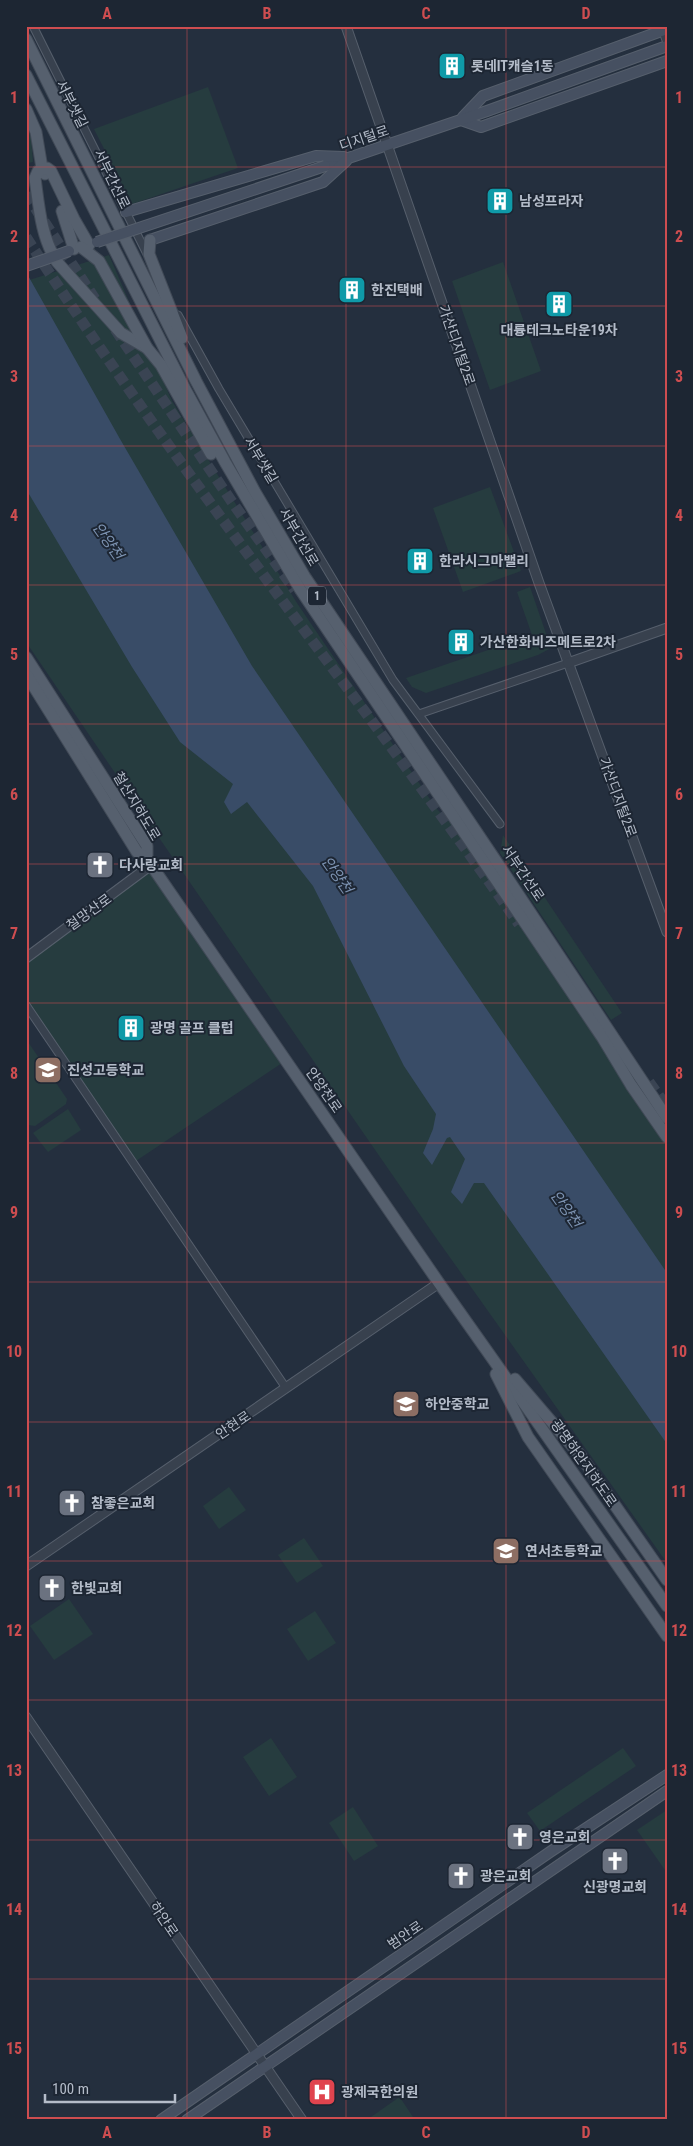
<svg xmlns="http://www.w3.org/2000/svg" width="693" height="2146" viewBox="0 0 693 2146" font-family="'Roboto Condensed','Noto Sans KR',sans-serif">
  <style>
    .green { fill: #263c3f }
    .water { fill: #394c67 }
    .lines { fill: none; stroke-linecap: round; stroke-linejoin: round }
    .trunk-tunnel { stroke: #3a4453; stroke-width: 11; stroke-dasharray: 11 5.5; stroke-linecap: butt }
    .minor-casing { stroke: #565f6c; stroke-width: 9 }
    .tertiary-casing { stroke: #565f6c; stroke-width: 11 }
    .secondary-casing { stroke: #565f6c; stroke-width: 12 }
    .primary-casing { stroke: #414a57; stroke-width: 13 }
    .minor { stroke: #38414e; stroke-width: 7 }
    .tertiary { stroke: #38414e; stroke-width: 9 }
    .secondary { stroke: #465061; stroke-width: 10 }
    .primary { stroke: #56606e; stroke-width: 11 }
    .secondary-bridge-casing { stroke: #565f6c; stroke-width: 12; stroke-linecap: butt }
    .secondary-bridge { stroke: #465061; stroke-width: 10 }
    .grid { fill: none; stroke: #ce4d50; stroke-width: 1; stroke-opacity: 0.55 }
    .labels { text-anchor: middle; stroke-width: 4; stroke-linejoin: round; paint-order: stroke }
    .shield { fill: #1d2633; stroke: #878f9c; stroke-width: 1 }
    .shield-label { font-size: 12px; font-weight: bold; fill: #b4bcc9 }
    .poi-label { font-size: 14px; font-weight: bold; fill: #b4bcc9; stroke: #1d2633; text-anchor: start }
    .street-label { font-size: 14px; fill: #b4bcc9; stroke: #1d2633 }
    .water-label { font-size: 15px; font-style: italic; fill: #7c92b1; stroke: #1d2633 }
    .neatline { fill: none; stroke: #ce4d50; stroke-width: 2 }
    .grid-label { font-size: 16px; text-anchor: middle; font-weight: bold; fill: #ce4d50 }
  </style>
  <rect width="100%" height="100%" fill="#242f3e"/>
  <g class="green">
    <path d="M 208,87 L 238,168 L 132,204 L 94,129 Z"/>
    <path d="M 26,124 L 31,136 L 33,162 L 28,163 L 31,186 L 26,188 Z"/>
    <path d="M 109,255 L 172,401 L 297,603 L 436,808 L 452,825 L 608,1054 L 667,1145 L 667,1563 L 434,1235 L 164,845 L 26,642 L 26,281 Z"/>
    <path d="M 503,262 L 541,371 L 490,390 L 452,281 Z"/>
    <path d="M 490,487 L 521,571 L 463,592 L 433,508 Z"/>
    <path d="M 530,587 L 551,648 L 538,655 L 426,693 L 412,687 L 406,678 L 532,635 L 517,592 Z"/>
    <path d="M 503,835 L 622,1013 L 611,1020 L 500,853 Z"/>
    <path d="M 151,865 L 285,1061 L 133,1163 L 26,1005 L 26,958 Z"/>
    <path d="M 26,1039 L 67,1099 L 66,1104 L 35,1126 L 28,1125 L 26,1123 Z"/>
    <path d="M 68,1109 L 81,1130 L 48,1152 L 33,1133 Z"/>
    <path d="M 229,1487 L 246,1510 L 219,1529 L 203,1506 Z"/>
    <path d="M 304,1538 L 323,1566 L 297,1583 L 278,1555 Z"/>
    <path d="M 69,1599 L 93,1634 L 54,1660 L 30,1626 Z"/>
    <path d="M 315,1611 L 336,1643 L 308,1661 L 287,1629 Z"/>
    <path d="M 271,1738 L 297,1777 L 269,1796 L 243,1757 Z"/>
    <path d="M 623,1748 L 636,1766 L 540,1831 L 527,1813 Z"/>
    <path d="M 353,1807 L 378,1846 L 354,1861 L 329,1823 Z"/>
    <path d="M 667,1810 L 667,1873 L 637,1830 Z"/>
    <path d="M 398,2098 L 401,2099 L 415,2120 L 371,2120 L 371,2117 Z"/>
  </g>
  <path class="water" d="M 26,272 L 120,439 L 252,666 L 667,1273 L 667,1444 L 484,1183 L 474,1183 L 462,1204 L 451,1192 L 465,1159 L 450,1137 L 447,1138 L 432,1165 L 423,1153 L 433,1129 L 436,1114 L 404,1066 L 313,886 L 247,802 L 231,814 L 224,802 L 233,784 L 180,742 L 132,667 L 26,489 Z"/>
  <g class="lines">
    <g class="trunk-tunnel">
      <path d="M 26,194 L 95,299"/>
      <path d="M 26,237 C 179,474 357,693 519,924"/>
      <path d="M 115,329 L 232,502 L 295,590"/>
      <path d="M 649,1082 L 667,1107"/>
    </g>
    <defs>
      <g id="minor">
        <path d="M 33,26 L 147,254"/>
        <path d="M 178,315 L 219,389 L 393,680 L 500,824"/>
        <path d="M 419,714 L 568,663"/>
        <path d="M 26,1005 L 286,1388"/>
      </g>
      <g id="tertiary">
        <path d="M 346,26 L 539,583 L 667,932"/>
        <path d="M 662,26 L 667,40"/>
        <path d="M 568,663 L 667,628"/>
        <path d="M 26,958 L 151,865"/>
        <path d="M 26,1566 L 439,1283"/>
        <path d="M 26,1717 L 302,2120"/>
      </g>
      <g id="secondary">
        <path d="M 463,117 L 483,96 L 664,30"/>
        <path d="M 461,120 L 481,127 L 667,61"/>
        <path d="M 325,166 L 487,111 L 667,46"/>
        <path d="M 126,212 L 316,156 L 344,157"/>
        <path d="M 150,240 L 323,182 L 346,161"/>
        <path d="M 161,2120 L 550,1852 L 667,1775"/>
        <path d="M 187,2120 L 667,1791"/>
      </g>
      <g id="primary">
        <path d="M 26,39 L 196,381 L 255,492 L 305,577 L 494,858 L 667,1118"/>
        <path d="M 26,75 L 185,389 L 225,462 L 300,589 L 602,1037 L 631,1085 L 667,1137"/>
        <path d="M 26,109 L 36,132 L 42,168 L 45,174"/>
        <path d="M 62,211 L 74,249"/>
        <path d="M 150,240 L 149,254 L 182,338"/>
        <path d="M 89,245 L 74,219 L 51,171 L 47,168 L 38,171 L 35,178 C 39,207 41,237 57,262 L 121,333 L 147,348"/>
        <path d="M 81,247 L 99,261 L 147,348 L 161,365 L 211,454"/>
        <path d="M 26,657 L 147,846 L 147,859"/>
        <path d="M 26,674 L 137,852 L 147,859 L 439,1283 L 667,1606"/>
        <path d="M 496,1374 L 528,1437 L 667,1636"/>
        <path d="M 515,1379 L 580,1455 L 667,1580"/>
      </g>
    </defs>
    <use href="#minor" class="minor-casing"/>
    <use href="#tertiary" class="tertiary-casing"/>
    <use href="#secondary" class="secondary-casing"/>
    <use href="#primary" class="primary-casing"/>
    <use href="#minor" class="minor"/>
    <use href="#tertiary" class="tertiary"/>
    <use href="#secondary" class="secondary"/>
    <use href="#primary" class="primary"/>
    <defs>
      <g id="secondary-bridge">
        <path d="M 97,242 L 325,166"/>
        <path d="M 26,266 L 69,251"/>
      </g>
    </defs>
    <use href="#secondary-bridge" class="secondary-bridge-casing"/>
    <use href="#secondary-bridge" class="secondary-bridge"/>
  </g>
  <path class="grid" d="M 187,26 L 187,2120M 346,26 L 346,2120M 506,26 L 506,2120M 26,167 L 667,167M 26,306 L 667,306M 26,446 L 667,446M 26,585 L 667,585M 26,724 L 667,724M 26,864 L 667,864M 26,1003 L 667,1003M 26,1143 L 667,1143M 26,1282 L 667,1282M 26,1422 L 667,1422M 26,1561 L 667,1561M 26,1700 L 667,1700M 26,1840 L 667,1840M 26,1979 L 667,1979"/>
  <defs>
    <symbol id="building-square" viewBox="-11 -11 22 22"><rect x="-9" y="-9" width="18" height="18" rx="4" fill="#0f9aa8" stroke="#1d2633"/><path d="M-4-6H4V6H1V3H-1V6H-4ZM-2.5-4.3h1.7v1.8h-1.7ZM.8-4.3h1.7v1.8H.8ZM-2.5-1h1.7V.8h-1.7ZM.8-1h1.7V.8H.8Z" fill="#fff"/></symbol>
    <symbol id="church-square" viewBox="-11 -11 22 22"><rect x="-9" y="-9" width="18" height="18" rx="4" fill="#6b7280" stroke="#1d2633"/><path d="M-1.2-6h2.4v3.5h3.3v2.4h-3.3V6h-2.4V-.1h-3.3v-2.4h3.3Z" fill="#fff"/></symbol>
    <symbol id="school-square" viewBox="-11 -11 22 22"><rect x="-9" y="-9" width="18" height="18" rx="4" fill="#8d6e63" stroke="#1d2633"/><path d="M0-5L7-2L0 1L-7-2ZM-4 1L0 2.5L4 1V4Q0 6-4 4Z" fill="#fff"/></symbol>
    <symbol id="hospital-square" viewBox="-11 -11 22 22"><rect x="-9" y="-9" width="18" height="18" rx="4" fill="#e0444e" stroke="#1d2633"/><path d="M-5-5h3v3.5h4V-5h3V5h-3V1.5h-4V5h-3Z" fill="#fff"/></symbol>
  </defs>
  <g fill-rule="evenodd">
    <use href="#building-square" x="436" y="50" width="32" height="32"/>
    <use href="#building-square" x="484" y="185" width="32" height="32"/>
    <use href="#building-square" x="336" y="274" width="32" height="32"/>
    <use href="#building-square" x="543" y="288" width="32" height="32"/>
    <use href="#building-square" x="404" y="545" width="32" height="32"/>
    <use href="#building-square" x="445" y="626" width="32" height="32"/>
    <use href="#church-square" x="84" y="849" width="32" height="32"/>
    <use href="#building-square" x="115" y="1012" width="32" height="32"/>
    <use href="#school-square" x="32" y="1054" width="32" height="32"/>
    <use href="#school-square" x="390" y="1388" width="32" height="32"/>
    <use href="#church-square" x="56" y="1487" width="32" height="32"/>
    <use href="#school-square" x="490" y="1535" width="32" height="32"/>
    <use href="#church-square" x="36" y="1572" width="32" height="32"/>
    <use href="#church-square" x="504" y="1821" width="32" height="32"/>
    <use href="#church-square" x="599" y="1845" width="32" height="32"/>
    <use href="#church-square" x="445" y="1860" width="32" height="32"/>
    <use href="#hospital-square" x="306" y="2076" width="32" height="32"/>
  </g>
  <g class="labels">
    <rect class="shield" x="308" y="586.5" width="18" height="19" rx="4"/>
    <g class="shield-label">
      <text x="317" y="600">1</text>
    </g>
    <g class="poi-label">
      <text x="471" y="71">롯데IT캐슬1동</text>
      <text x="519" y="206">남성프라자</text>
      <text x="371" y="295">한진택배</text>
      <text x="559" y="335" text-anchor="middle">대륭테크노타운19차</text>
      <text x="439" y="566">한라시그마밸리</text>
      <text x="480" y="647">가산한화비즈메트로2차</text>
      <text x="119" y="870">다사랑교회</text>
      <text x="150" y="1033">광명 골프 클럽</text>
      <text x="67" y="1075">진성고등학교</text>
      <text x="425" y="1409">하안중학교</text>
      <text x="91" y="1508">참좋은교회</text>
      <text x="525" y="1556">연서초등학교</text>
      <text x="71" y="1593">한빛교회</text>
      <text x="539" y="1842">영은교회</text>
      <text x="480" y="1881">광은교회</text>
      <text x="615" y="1892" text-anchor="middle">신광명교회</text>
      <text x="341" y="2097">광제국한의원</text>
    </g>
    <g class="street-label">
      <text transform="translate(72 104) rotate(63)" y="5">서부샛길</text>
      <text transform="translate(364 138) rotate(-19)" y="5">디지털로</text>
      <text transform="translate(112 179) rotate(64)" y="5">서부간선로</text>
      <text transform="translate(457 345) rotate(71)" y="5">가산디지털2로</text>
      <text transform="translate(261 460) rotate(59)" y="5">서부샛길</text>
      <text transform="translate(299 537) rotate(60)" y="5">서부간선로</text>
      <text transform="translate(618 797) rotate(70)" y="5">가산디지털2로</text>
      <text transform="translate(137 806) rotate(59)" y="5">철산지하도로</text>
      <text transform="translate(523 873) rotate(56)" y="5">서부간선로</text>
      <text transform="translate(89 912) rotate(-36)" y="5">철망산로</text>
      <text transform="translate(324 1090) rotate(55)" y="5">안양천로</text>
      <text transform="translate(233 1425) rotate(-34)" y="5">안현로</text>
      <text transform="translate(584 1463) rotate(55)" y="5">광명하안지하도로</text>
      <text transform="translate(164 1919) rotate(56)" y="5">하안로</text>
      <text transform="translate(405 1935) rotate(-34)" y="5">범안로</text>
    </g>
    <g class="water-label">
      <text transform="translate(108 541) rotate(55)" y="5">안양천</text>
      <text transform="translate(337 875) rotate(55)" y="5">안양천</text>
      <text transform="translate(566 1209) rotate(55)" y="5">안양천</text>
    </g>
  </g>
  <rect width="693" height="2146" fill="none" stroke="#1d2633" stroke-width="55"/>
  <path d="M45 2094v8h130v-8" fill="none" stroke="#b4bcc9" stroke-width="2.5"/>
  <text x="52" y="2094" font-size="15" fill="#b4bcc9" stroke="#1d2633" stroke-width="4" paint-order="stroke">100 m</text>
  <rect x="28" y="28" width="638" height="2090" class="neatline"/>
  <g class="grid-label">
    <text x="107" y="19">A</text>
    <text x="267" y="19">B</text>
    <text x="426" y="19">C</text>
    <text x="586" y="19">D</text>
    <text x="14" y="103">1</text>
    <text x="679" y="103">1</text>
    <text x="14" y="242">2</text>
    <text x="679" y="242">2</text>
    <text x="14" y="382">3</text>
    <text x="679" y="382">3</text>
    <text x="14" y="521">4</text>
    <text x="679" y="521">4</text>
    <text x="14" y="660">5</text>
    <text x="679" y="660">5</text>
    <text x="14" y="800">6</text>
    <text x="679" y="800">6</text>
    <text x="14" y="939">7</text>
    <text x="679" y="939">7</text>
    <text x="14" y="1079">8</text>
    <text x="679" y="1079">8</text>
    <text x="14" y="1218">9</text>
    <text x="679" y="1218">9</text>
    <text x="14" y="1357">10</text>
    <text x="679" y="1357">10</text>
    <text x="14" y="1497">11</text>
    <text x="679" y="1497">11</text>
    <text x="14" y="1636">12</text>
    <text x="679" y="1636">12</text>
    <text x="14" y="1776">13</text>
    <text x="679" y="1776">13</text>
    <text x="14" y="1915">14</text>
    <text x="679" y="1915">14</text>
    <text x="14" y="2054">15</text>
    <text x="679" y="2054">15</text>
    <text x="107" y="2138">A</text>
    <text x="267" y="2138">B</text>
    <text x="426" y="2138">C</text>
    <text x="586" y="2138">D</text>
  </g>
</svg>
